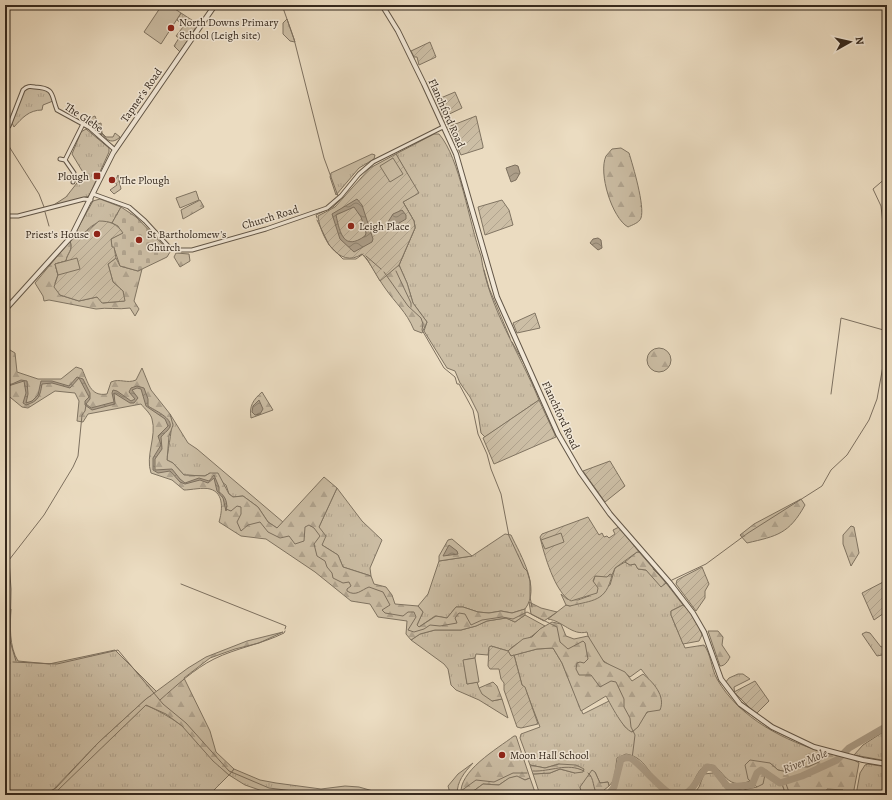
<svg xmlns="http://www.w3.org/2000/svg" width="892" height="800" viewBox="0 0 892 800" font-family="Alegreya,serif">
  <style>
    .grass { fill: url(#grass-tufts); stroke: #807462 }
    .forest { fill: url(#forest-firs); stroke: #807462 }
    .cemetery { fill: url(#cemetery-stones); stroke: #807462 }
    .garden { fill: url(#garden-furrows); stroke: #807462 }
    .pitch { fill: #ccbea5; stroke: #807462 }
    .water { fill: url(#water-waves); stroke: #7d705f; fill-rule: evenodd }
    .lines { fill: none; stroke-linecap: round; stroke-linejoin: round }
    .stream { stroke: #7d705f; stroke-width: 1 }
    .river { stroke: #ad9f8a; stroke-width: 7 }
    .minor-casing { stroke: #625647; stroke-width: 5 }
    .tertiary-casing { stroke: #625647; stroke-width: 6 }
    .minor { stroke: #f2e8d7; stroke-width: 3 }
    .tertiary { stroke: #f2e8d7; stroke-width: 4 }
    .poi-dot { fill: #8f2418; stroke: #f2e8d7; stroke-width: 1.5 }
    .labels { text-anchor: middle; stroke-width: 3; stroke-linejoin: round; paint-order: stroke }
    .poi-label { font-size: 11px; fill: #35291e; stroke: #f2e8d7; text-anchor: start }
    .street-label { font-size: 11px; fill: #35291e; stroke: #f2e8d7 }
    .water-label { font-size: 12px; font-style: italic; fill: #594c3e; stroke: #f2e8d7 }
  </style>
  <defs>
    <pattern id="grass-tufts" width="24" height="20" patternUnits="userSpaceOnUse"><rect width="24" height="20" fill="#ccbea5"/><path d="M3 7l-1-3M5 7V3M7 7l1-3M15 17l-1-3M17 17v-4M19 17l1-3" fill="none" stroke="#b0a38e"/></pattern>
    <pattern id="forest-firs" width="22" height="20" patternUnits="userSpaceOnUse"><rect width="22" height="20" fill="#ccbea5"/><path d="M5 1l3.5 6h-7zM16 11l3.5 6h-7z" fill="#b0a38e"/></pattern>
    <pattern id="cemetery-stones" width="16" height="16" patternUnits="userSpaceOnUse"><rect width="16" height="16" fill="#ccbea5"/><path d="M2 7V4a2 2 0 0 1 4 0v3zM10 15v-3a2 2 0 0 1 4 0v3z" fill="#b0a38e"/></pattern>
    <pattern id="garden-furrows" width="10" height="10" patternUnits="userSpaceOnUse"><rect width="10" height="10" fill="#ccbea5"/><path d="M-1 1l2-2M0 10L10 0M9 11l2-2" fill="none" stroke="#b0a38e"/></pattern>
    <pattern id="water-waves" width="16" height="10" patternUnits="userSpaceOnUse"><rect width="16" height="10" fill="#ad9f8a"/><path d="M0 5q4-4 8 0t8 0" fill="none" stroke="#8e8270"/></pattern>
  </defs>
  <rect width="100%" height="100%" fill="#ebdcc1"/>
  <filter id="stains"><feTurbulence type="fractalNoise" baseFrequency=".005" numOctaves="4"/><feColorMatrix values="0 0 0 0 .2 0 0 0 0 .09 0 0 0 0 .02 0 0 0 .5 -.17"/></filter>
  <radialGradient id="worn" r=".72"><stop offset=".6" stop-color="#630" stop-opacity="0"/><stop offset="1" stop-color="#630" stop-opacity=".3"/></radialGradient>
  <g class="grass">
    <path d="M 181,13 L 198,24 L 180,52 L 174,46 L 179,38 L 176,36 L 183,27 L 180,25 L 181,23 L 177,20 Z"/>
    <path d="M 31,88 L 43,89 L 49,92 L 53,101 L 43,105 L 42,110 C 29,110 22,118 14,127 L 12,123 L 23,93 L 26,89 Z"/>
    <path d="M 95,116 L 102,135 L 84,121 Z"/>
    <path d="M 86,129 L 109,148 L 109,152 L 89,196 L 52,206 L 66,197 L 84,174 L 72,154 L 81,132 Z"/>
    <path d="M 434,134 L 439,134 C 460,158 469,223 481,256 C 489,309 519,351 539,400 L 485,437 L 481,433 L 478,413 L 470,397 L 460,383 L 455,371 L 447,368 L 424,331 L 427,322 L 413,303 L 407,283 L 399,265 L 415,228 L 414,221 L 403,202 L 418,193 L 396,154 Z"/>
    <path d="M 372,154 L 375,155 L 374,159 L 359,168 L 336,195 L 330,177 L 331,173 Z"/>
    <path d="M 100,199 L 121,207 L 112,223 C 97,219 91,226 81,236 L 77,231 L 78,228 L 93,201 Z"/>
    <path d="M 170,414 L 188,443 L 197,449 L 283,522 L 277,528 L 268,522 L 258,507 L 243,496 L 233,497 L 229,494 L 226,485 L 210,473 L 205,476 L 184,475 L 173,463 L 167,460 C 168,445 174,428 170,414 Z"/>
    <path d="M 337,488 L 362,521 L 382,540 L 370,568 L 371,576 L 343,567 L 338,555 L 322,545 L 319,527 Z"/>
    <path d="M 505,534 L 511,535 C 521,556 541,588 525,609 L 512,613 L 501,611 L 489,613 L 478,612 L 463,607 L 456,607 L 447,618 L 435,616 L 419,627 L 417,625 L 423,612 L 418,606 L 428,594 L 439,561 L 472,556 Z"/>
    <path d="M 625,562 L 630,565 L 635,564 L 638,569 L 646,570 L 661,586 L 666,583 L 683,605 L 671,611 L 671,615 L 685,648 L 704,645 C 711,654 711,668 717,679 C 739,718 786,742 827,753 L 819,762 L 808,767 L 797,767 L 788,772 L 778,770 L 770,763 L 748,779 L 750,781 C 723,793 723,761 706,765 C 692,772 694,800 672,794 C 652,786 649,757 626,754 L 617,758 L 614,780 L 609,786 L 608,782 L 600,783 L 595,772 L 580,787 L 582,795 L 540,795 L 533,774 L 550,773 L 560,769 L 575,773 L 559,764 L 545,768 L 530,765 L 520,738 L 521,734 L 540,727 L 525,688 L 522,685 L 514,655 L 537,649 L 553,648 L 562,663 L 583,714 L 609,701 L 625,727 L 632,732 C 640,726 642,716 650,710 L 648,678 L 641,669 L 630,677 C 622,670 613,668 605,662 C 597,657 589,641 587,632 C 572,636 563,621 548,619 L 566,605 L 570,606 L 610,585 L 615,568 Z"/>
    <path d="M 11,609 C 10,625 9,647 18,661 L 49,664 L 115,650 L 157,692 L 146,699 L 98,743 L 53,790 L 43,795 L 5,795 L 5,610 Z"/>
    <path d="M 525,615 L 545,626 C 540,629 537,632 532,636 C 525,641 515,643 508,651 L 491,646 L 489,648 L 488,655 L 476,654 L 475,658 L 464,660 L 467,684 L 477,682 L 479,688 L 492,701 L 502,699 L 508,718 L 479,700 L 456,690 L 451,685 L 448,669 L 444,664 L 411,640 L 420,634 L 435,630 L 461,630 L 476,626 L 487,621 L 506,618 L 515,622 Z"/>
    <path d="M 866,632 L 870,633 L 881,647 L 887,645 L 887,654 L 877,656 L 862,634 Z"/>
    <path d="M 738,674 L 743,674 L 750,679 L 734,687 L 735,696 L 725,683 L 729,678 Z"/>
    <path d="M 146,705 C 159,711 170,717 181,725 C 197,739 212,760 229,775 L 234,769 L 260,780 L 276,783 L 321,789 L 345,786 L 359,787 L 387,795 L 274,795 L 245,785 L 229,775 L 209,795 L 58,795 L 56,791 Z"/>
    <path d="M 883,732 L 887,732 L 887,761 L 854,755 L 863,745 Z"/>
    <path d="M 628,759 L 638,766 L 666,795 L 609,795 L 616,787 L 622,762 Z"/>
    <path d="M 473,763 C 464,773 457,781 457,795 L 450,793 L 448,786 L 458,774 Z"/>
    <path d="M 868,764 L 887,767 L 887,795 L 856,795 L 860,773 L 865,765 Z"/>
    <path d="M 765,770 L 781,781 L 786,795 L 693,795 L 699,787 L 704,774 L 713,773 L 728,788 L 743,790 L 757,787 Z"/>
  </g>
  <g class="forest">
    <path d="M 287,19 L 295,42 L 290,41 L 283,34 L 283,23 Z"/>
    <path d="M 101,123 L 102,133 L 106,137 L 113,137 L 115,133 L 120,137 C 109,148 101,134 98,124 Z"/>
    <path d="M 621,148 L 629,153 C 633,166 645,206 641,218 C 639,223 632,225 628,227 C 612,218 598,173 606,156 C 608,154 610,151 612,149 Z"/>
    <path d="M 200,200 L 204,207 L 183,219 L 181,210 Z"/>
    <path d="M 403,202 L 414,221 L 415,228 L 399,265 L 407,283 L 413,303 L 427,322 L 422,333 L 414,330 C 406,311 396,304 385,288 C 377,277 371,263 362,254 L 359,256 Z"/>
    <path d="M 70,241 C 74,250 67,253 66,261 L 55,264 L 58,275 L 55,283 L 60,295 L 79,301 L 97,297 L 103,303 L 124,301 L 123,291 L 113,282 L 108,264 L 116,258 L 120,266 L 138,271 L 142,269 L 134,301 L 139,309 L 135,316 L 130,308 C 118,310 107,307 96,309 L 49,300 L 44,301 L 43,296 L 35,283 Z"/>
    <path d="M 176,253 L 189,254 L 190,261 L 180,267 L 174,257 Z"/>
    <path d="M 5,347 L 15,353 L 17,372 L 38,379 L 61,379 L 76,367 L 82,369 C 88,382 90,397 107,394 L 111,382 C 120,378 127,384 136,380 L 142,368 L 151,390 L 170,414 L 173,425 L 169,436 L 167,460 L 173,463 L 184,475 L 205,476 L 210,473 L 218,473 L 229,494 L 233,497 L 243,496 L 258,507 L 268,522 L 277,528 L 324,477 L 337,488 L 319,527 L 326,536 L 322,545 L 338,555 L 343,567 L 371,576 L 374,584 L 386,587 L 392,595 L 395,604 L 418,606 L 423,612 L 417,625 L 419,627 L 436,616 L 447,618 L 456,607 L 463,607 L 478,612 L 489,613 L 501,611 L 512,613 L 525,609 L 525,615 L 515,622 L 506,618 L 487,621 L 476,626 L 461,630 L 435,630 L 420,634 L 411,640 L 406,634 L 407,621 L 378,617 L 370,604 L 351,601 L 315,572 L 266,539 L 241,536 L 219,522 C 222,512 225,493 210,489 C 203,487 191,490 184,490 L 172,480 L 151,473 C 145,456 157,436 152,419 C 151,414 144,408 141,404 L 88,414 L 83,422 L 77,421 L 79,401 L 75,393 L 55,391 L 28,408 L 22,407 L 5,393 Z"/>
    <circle cx="659" cy="360" r="12"/>
    <path d="M 262,392 L 273,410 L 251,418 C 249,406 253,400 262,392 Z"/>
    <path d="M 801,499 L 805,505 C 789,534 777,536 747,543 L 740,535 L 754,524 Z"/>
    <path d="M 851,526 L 854,527 L 859,553 L 851,566 L 843,544 L 843,535 Z"/>
    <path d="M 452,539 L 472,556 L 439,561 L 439,556 L 448,540 Z"/>
    <path d="M 637,552 L 639,552 L 666,583 L 661,587 L 646,570 L 638,569 L 635,564 L 630,565 L 625,562 Z"/>
    <path d="M 610,573 L 612,575 C 606,602 593,600 570,606 L 566,605 L 561,594 L 567,599 L 578,600 L 589,596 L 595,576 L 608,576 Z"/>
    <path d="M 529,602 L 541,608 L 557,612 L 544,621 L 531,614 Z"/>
    <path d="M 552,622 L 561,624 L 566,636 L 574,639 L 588,636 L 604,662 L 625,672 L 632,681 L 643,674 C 653,682 666,696 660,710 L 647,712 L 638,727 L 632,732 C 623,729 611,705 606,696 L 581,711 L 562,663 L 553,648 L 537,649 L 511,656 L 508,651 L 523,639 L 532,637 L 540,629 Z"/>
    <path d="M 708,631 L 718,631 L 723,637 L 722,645 L 730,657 C 728,661 725,666 720,666 Z"/>
    <path d="M 283,632 L 259,643 L 235,649 L 210,658 L 184,678 L 210,731 L 216,752 L 234,769 L 229,775 L 213,761 L 182,726 L 166,714 L 146,705 L 57,791 L 58,795 L 43,795 L 56,788 L 98,743 L 146,699 L 188,668 L 206,657 L 247,641 Z"/>
    <path d="M 493,682 L 497,686 L 502,699 L 492,701 L 482,694 L 479,688 Z"/>
    <path d="M 514,736 L 516,736 L 530,778 L 525,780 C 514,774 509,778 499,785 L 483,784 L 468,795 L 461,795 C 458,771 497,749 514,736 Z"/>
    <path d="M 827,753 L 851,758 L 859,763 L 853,795 L 847,795 L 843,790 L 827,790 L 826,795 L 786,795 L 781,781 L 766,770 L 763,784 L 757,787 L 748,779 L 745,765 L 750,760 L 770,763 L 778,770 L 788,772 L 797,767 L 808,767 L 819,762 Z"/>
    <path d="M 559,764 L 576,765 L 584,769 L 583,772 L 575,773 L 560,769 L 550,773 L 533,774 L 530,765 L 545,768 Z"/>
    <path d="M 592,770 L 595,772 L 600,783 L 608,782 L 609,786 L 598,795 L 582,795 L 580,787 Z"/>
  </g>
  <path class="cemetery" d="M 121,207 L 136,217 L 170,252 L 167,257 L 138,271 L 120,266 L 114,248 L 112,248 L 111,239 L 122,233 L 118,226 L 112,223 Z"/>
  <g class="garden">
    <path d="M 430,42 L 436,57 L 419,65 L 417,57 L 414,57 L 411,51 Z"/>
    <path d="M 455,92 L 462,108 L 443,117 L 436,100 Z"/>
    <path d="M 476,116 L 483,146 L 483,148 L 461,155 L 448,127 Z"/>
    <path d="M 396,154 L 419,193 L 403,202 L 414,221 L 415,228 L 399,265 L 380,281 L 367,259 L 362,254 C 339,270 320,236 318,216 L 335,207 L 370,168 Z"/>
    <path d="M 118,175 L 121,189 L 114,194 L 110,190 L 117,185 L 115,182 Z"/>
    <path d="M 502,200 L 509,210 L 513,225 L 485,235 L 478,207 Z"/>
    <path d="M 99,221 C 110,221 117,224 123,233 L 111,239 L 112,247 L 114,247 L 116,258 L 108,264 L 113,282 L 123,291 L 125,301 L 102,303 L 97,297 L 79,301 L 60,295 L 54,287 L 58,275 L 55,264 L 66,261 C 67,253 74,250 70,241 L 74,236 L 77,236 L 79,234 L 81,236 Z"/>
    <path d="M 535,313 L 540,328 L 517,333 L 513,323 Z"/>
    <path d="M 539,400 L 556,437 L 494,464 L 483,438 Z"/>
    <path d="M 610,461 L 625,486 L 605,502 L 583,471 Z"/>
    <path d="M 588,517 L 599,535 L 602,533 L 604,537 L 607,536 L 609,538 L 615,534 L 613,530 L 619,527 L 639,552 L 637,552 L 615,568 L 612,575 L 610,574 L 607,577 L 595,576 L 593,581 L 598,588 L 597,593 L 571,601 C 555,593 544,554 540,537 L 542,534 Z"/>
    <path d="M 702,567 L 709,584 L 705,591 L 705,598 L 696,611 L 676,584 L 677,580 Z"/>
    <path d="M 887,580 L 887,611 L 874,620 L 862,593 Z"/>
    <path d="M 683,605 C 692,610 699,626 702,635 L 699,641 L 683,644 L 671,615 L 671,611 Z"/>
    <path d="M 491,646 L 508,651 L 511,656 L 514,655 L 522,685 L 525,687 L 538,724 L 521,728 L 517,727 L 504,690 L 504,683 L 501,679 L 499,669 L 490,669 L 488,666 L 489,647 Z"/>
    <path d="M 755,681 L 769,701 L 756,714 L 734,692 Z"/>
    <path d="M 827,789 L 843,790 L 847,795 L 826,795 Z"/>
  </g>
  <g class="pitch">
    <path d="M 162,5 L 169,5 L 181,13 L 161,44 L 144,32 Z"/>
    <path d="M 393,158 L 403,174 L 390,182 L 380,166 Z"/>
    <path d="M 196,191 L 199,200 L 180,208 L 176,198 Z"/>
    <path d="M 77,258 L 80,269 L 58,275 L 55,264 Z"/>
    <path d="M 561,533 L 564,542 L 545,549 L 541,540 Z"/>
    <path d="M 475,658 L 479,682 L 467,684 L 463,660 Z"/>
    <path d="M 517,776 L 525,780 L 530,778 L 536,795 L 468,795 L 483,784 L 499,785 L 509,778 Z"/>
  </g>
  <g class="water">
    <path d="M 515,165 L 518,166 L 520,173 L 516,180 L 511,182 L 506,168 Z"/>
    <path d="M 357,199 L 362,205 L 373,239 L 372,242 L 354,252 L 340,239 L 332,214 ZM 354,207 L 361,217 L 366,233 L 365,236 C 344,251 340,234 336,215 Z"/>
    <path d="M 402,210 L 406,215 L 406,219 L 394,226 L 388,222 L 393,214 Z"/>
    <path d="M 598,238 L 601,240 L 602,248 L 598,250 L 590,243 L 593,239 Z"/>
    <path d="M 77,377 L 83,379 L 90,393 L 90,399 L 86,404 L 91,408 L 114,402 L 112,393 L 113,390 L 117,391 L 131,401 L 135,399 L 129,392 L 131,388 L 137,386 L 144,388 L 148,399 L 148,406 C 154,410 173,418 170,427 C 168,431 163,434 161,437 L 162,449 L 155,459 L 155,470 L 172,469 L 180,479 L 185,483 L 199,478 L 209,481 L 214,475 L 219,487 L 219,492 C 226,496 228,504 226,511 L 223,498 L 217,491 L 214,478 L 208,483 L 200,480 L 185,484 L 180,482 L 170,471 L 158,473 L 153,470 L 153,458 L 161,445 L 158,436 L 168,426 L 165,419 L 146,406 L 141,389 L 137,388 L 132,390 L 138,398 L 134,403 L 130,403 L 114,393 L 115,404 L 92,410 L 85,405 L 85,401 L 89,397 L 79,378 L 70,388 L 52,383 L 42,384 C 40,396 39,401 26,405 L 23,403 L 26,393 L 24,381 L 5,387 L 5,385 L 12,384 L 21,380 L 27,381 L 28,394 L 26,403 L 32,401 L 38,395 L 41,381 L 52,381 L 69,386 Z"/>
    <path d="M 259,400 L 263,409 L 260,414 L 255,415 L 252,412 L 253,406 Z"/>
    <path d="M 449,545 L 457,551 L 458,554 L 443,556 Z"/>
  </g>
  <g class="lines">
    <g class="stream">
      <path d="M 282,5 L 294,39 L 324,158 L 338,196"/>
      <path d="M 5,140 L 39,194 L 44,207"/>
      <path d="M 887,177 L 873,189 L 881,206 L 887,260"/>
      <path d="M 45,212 L 49,226"/>
      <path d="M 317,218 L 316,215 L 333,207 L 340,200"/>
      <path d="M 317,220 L 329,245 L 343,259 L 356,259 L 363,254"/>
      <path d="M 366,256 L 381,269"/>
      <path d="M 484,270 L 489,288 L 510,338"/>
      <path d="M 396,271 L 411,303 L 411,307"/>
      <path d="M 384,272 L 408,306 L 421,318 L 423,324 L 422,330 L 444,368 L 455,377 L 457,384 L 459,384 L 473,410 L 478,434 L 487,454 L 491,469 L 501,494 L 509,536 L 524,568 L 527,571 L 530,581 L 530,597 L 532,607"/>
      <path d="M 5,306 L 10,300"/>
      <path d="M 512,342 L 525,365"/>
      <path d="M 531,379 L 540,399"/>
      <path d="M 831,394 L 841,318 L 887,331"/>
      <path d="M 226,509 L 231,511 L 237,506 L 241,507 L 241,514 L 237,522 L 241,531 L 248,525 L 260,522 L 268,532 L 280,538 L 289,536 L 295,544 L 304,541 L 305,527 L 309,525 L 314,528 L 320,536 L 314,544 L 317,556 L 325,561 L 327,567 L 332,573 L 333,578 L 343,583 L 349,582 L 351,586 L 347,589 L 347,591 C 356,597 361,590 369,587 L 383,592 L 390,605 L 382,610 L 385,613 L 403,616 L 408,612 L 414,612 L 416,617 L 408,630 L 414,632 L 424,629 L 430,625 L 440,626 L 457,623 L 455,618 L 459,613 L 465,614 L 471,625 L 482,620 L 502,617 L 513,619 L 527,612 L 557,627 L 560,642 L 568,649 L 583,641 L 585,643 L 588,659 L 584,663 L 580,662 L 577,663 L 576,669 L 579,675 L 591,675 L 600,687 L 611,681 L 616,682 L 624,699 L 624,707 L 630,718 L 631,727 L 635,735 L 632,759"/>
      <path d="M 653,569 L 667,583"/>
      <path d="M 672,580 L 706,564 L 748,533 L 822,486 L 831,470 L 847,455 L 869,420 L 877,399 L 887,344"/>
      <path d="M 181,584 L 286,626 L 285,629"/>
      <path d="M 669,585 L 683,604"/>
      <path d="M 16,661 L 10,641 L 11,589 L 9,560 L 44,515 L 73,467 L 78,456 L 82,415 L 85,411 L 86,405"/>
      <path d="M 5,662 L 10,663"/>
      <path d="M 13,662 L 57,664 L 118,650 L 163,704 L 186,723 L 229,771 L 269,788 L 301,792 L 308,795"/>
      <path d="M 160,700 C 177,685 194,669 214,659 C 236,648 262,644 284,633 L 285,631"/>
      <path d="M 533,771 C 550,772 567,762 584,771"/>
      <path d="M 588,773 C 595,778 592,789 598,795"/>
      <path d="M 785,781 L 790,795"/>
      <path d="M 461,791 L 476,780 L 494,782 L 513,773 L 527,773"/>
      <path d="M 337,795 C 341,791 366,792 371,795"/>
    </g>
    <g class="river">
      <path d="M 608,795 L 614,787 L 621,759 C 624,758 627,757 630,758 C 637,760 659,788 672,795"/>
      <path d="M 683,795 C 695,790 698,776 707,767 L 713,768 L 728,787 L 752,785 L 757,773 L 761,770 L 780,783 L 802,776 L 837,760 L 849,748 L 887,726"/>
    </g>
    <defs>
      <g id="minor">
        <path d="M 9,126 L 23,90 C 27,86 30,86 35,87 C 55,88 51,95 57,110 L 90,128 L 115,150"/>
        <path d="M 60,159 L 65,160 L 74,173 L 73,182"/>
        <path d="M 65,160 L 83,124"/>
        <path d="M 93,194 L 129,207 L 145,221 L 169,247 L 178,250 L 192,250 L 266,229 L 327,208 L 341,196 L 359,174 L 373,162 L 443,127"/>
        <path d="M 5,216 L 18,216 L 84,199 L 91,200"/>
      </g>
      <g id="tertiary">
        <path d="M 382,5 L 398,31 L 424,84 L 456,154 L 497,297 L 558,434 L 580,472 L 610,514 L 670,583 L 693,613 L 704,632 L 721,679 L 740,704 L 772,727 L 814,747 L 863,760 L 887,764"/>
        <path d="M 5,310 L 71,237 L 113,153 L 215,5"/>
      </g>
    </defs>
    <use href="#minor" class="minor-casing"/>
    <use href="#tertiary" class="tertiary-casing"/>
    <use href="#minor" class="minor"/>
    <use href="#tertiary" class="tertiary"/>
  </g>
  <g class="poi-dot">
    <circle cx="171" cy="28" r="4"/>
    <rect x="93" y="172" width="8" height="8" rx="2"/>
    <circle cx="112" cy="180" r="4"/>
    <circle cx="351" cy="226" r="4"/>
    <circle cx="97" cy="234" r="4"/>
    <circle cx="139" cy="240" r="4"/>
    <circle cx="502" cy="755" r="4"/>
  </g>
  <g class="labels">
    <g class="poi-label">
      <text x="179" y="26">North Downs Primary<tspan x="179" dy="13">School (Leigh site)</tspan></text>
      <text x="89" y="180" text-anchor="end">Plough</text>
      <text x="120" y="184">The Plough</text>
      <text x="359" y="230">Leigh Place</text>
      <text x="89" y="238" text-anchor="end">Priest's House</text>
      <text x="147" y="238">St Bartholomew's<tspan x="147" dy="13">Church</tspan></text>
      <text x="510" y="759">Moon Hall School</text>
    </g>
    <g class="street-label">
      <text transform="translate(141 95) rotate(-55)" y="4">Tapner's Road</text>
      <text transform="translate(447 113) rotate(66)" y="4">Flanchford Road</text>
      <text transform="translate(84 117) rotate(34)" y="4">The Glebe</text>
      <text transform="translate(270 217) rotate(-17)" y="4">Church Road</text>
      <text transform="translate(561 415) rotate(65)" y="4">Flanchford Road</text>
    </g>
    <g class="water-label">
      <text transform="translate(805 761) rotate(-22)" y="4">River Mole</text>
    </g>
  </g>
  <rect width="892" height="800" fill="none" stroke="#ebdcc1" stroke-width="20"/>
  <rect x="6" y="6" width="880" height="788" fill="none" stroke="#35291e" stroke-width="2"/>
  <rect x="10" y="10" width="872" height="780" fill="none" stroke="#35291e"/>
  <g transform="translate(850 42) rotate(82)" stroke="#f2e8d7" stroke-width="3" paint-order="stroke">
  <path d="M0-3L7 15L0 10L-7 15Z" fill="#35291e"/>
  <text y="-6" font-size="11" font-weight="bold" text-anchor="middle" fill="#35291e">N</text>
  </g>
  <rect width="100%" height="100%" filter="url(#stains)"/>
  <rect width="100%" height="100%" fill="url(#worn)"/>
</svg>
